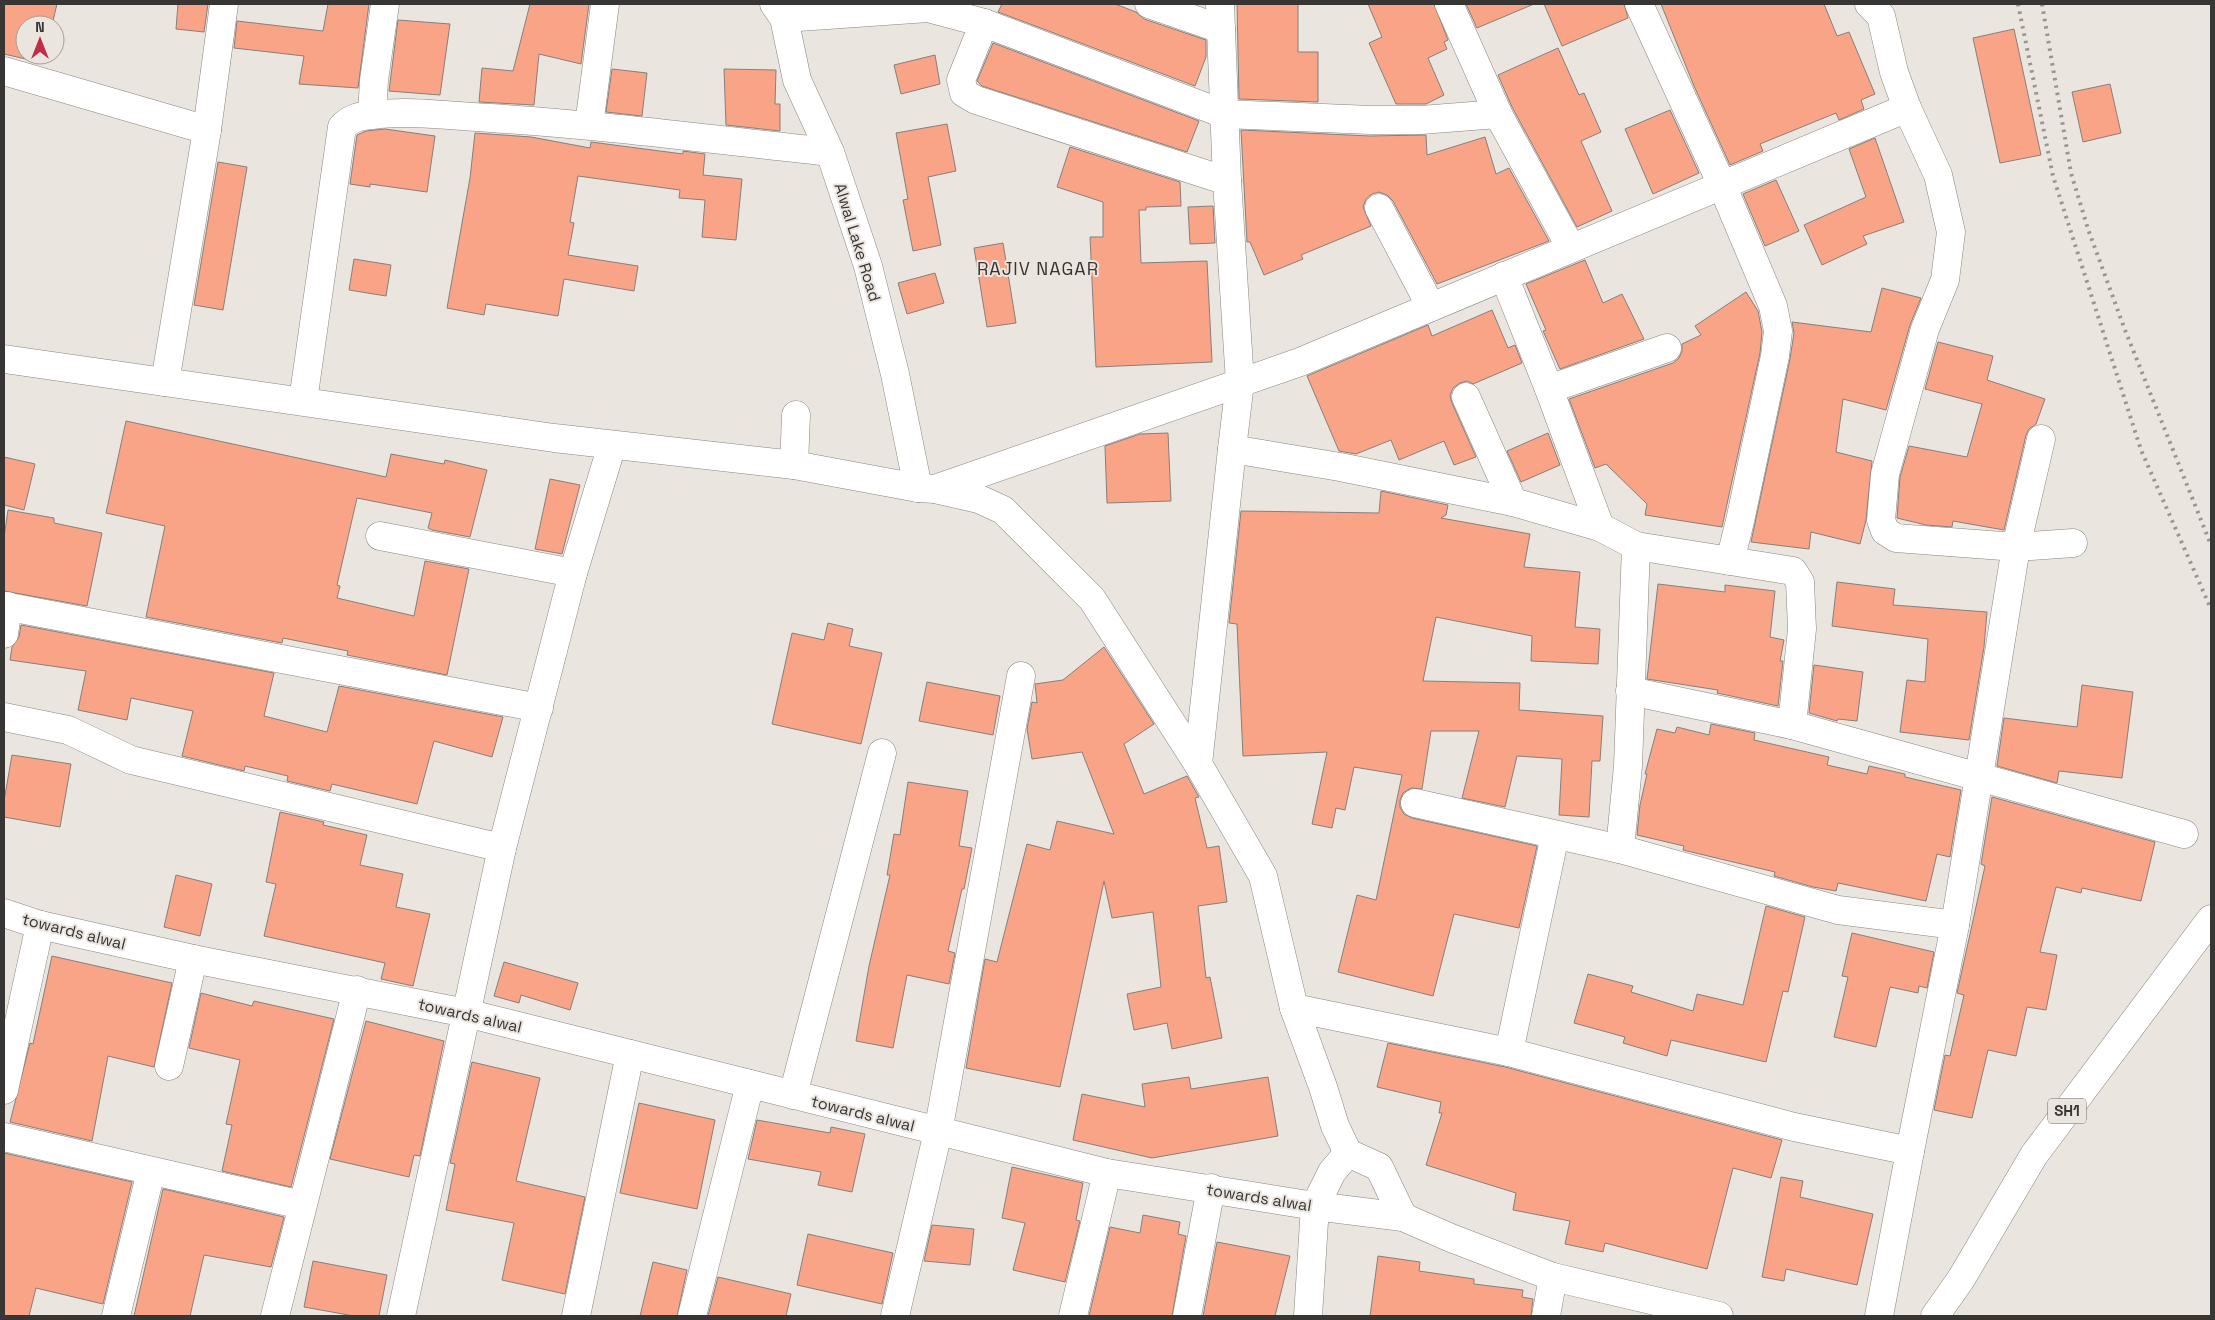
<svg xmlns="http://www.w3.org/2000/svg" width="2215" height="1320" viewBox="0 0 2215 1320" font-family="'Space Grotesk',sans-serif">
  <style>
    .building { fill: #f9a487; stroke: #867f7c }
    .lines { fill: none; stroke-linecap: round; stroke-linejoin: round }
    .minor-casing { stroke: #8a857f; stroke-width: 29 }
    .secondary-casing { stroke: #8a857f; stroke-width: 29 }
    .primary-casing { stroke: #8a857f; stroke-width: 29 }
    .minor { stroke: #fff; stroke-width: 28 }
    .secondary { stroke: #fff; stroke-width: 28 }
    .primary { stroke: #fff; stroke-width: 28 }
    .rail { stroke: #999591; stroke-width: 4; stroke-dasharray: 2.5 5; stroke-linecap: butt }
    .labels { text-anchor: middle; stroke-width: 4; stroke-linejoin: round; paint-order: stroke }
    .shield { fill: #ebe5df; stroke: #6e6a67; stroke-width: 1 }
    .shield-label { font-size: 15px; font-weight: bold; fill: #383634 }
    .street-label { font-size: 16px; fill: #383634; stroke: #ebe5df }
    .neighbourhood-label { font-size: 18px; letter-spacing: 1px; fill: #383634; stroke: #ebe5df }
  </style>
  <rect width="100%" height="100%" fill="#ebe5df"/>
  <g class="building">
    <path d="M 4,4 L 57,4 L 52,25 L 25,25 L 25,55 L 44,55 L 43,63 L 4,54 Z"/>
    <path d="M 178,4 L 208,4 L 204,32 L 176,29 Z"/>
    <path d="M 328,4 L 369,4 L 358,88 L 299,84 L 304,56 L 234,48 L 237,21 L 323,31 Z"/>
    <path d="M 530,4 L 589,4 L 581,64 L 539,54 L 534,105 L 479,102 L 482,68 L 513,71 Z"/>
    <path d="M 1002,4 L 1115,4 L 1136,12 L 1144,19 L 1206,40 L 1206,57 L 1195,86 L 998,12 Z"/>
    <path d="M 1237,4 L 1298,4 L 1298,52 L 1318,52 L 1318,102 L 1239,99 Z"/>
    <path d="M 1368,4 L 1434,4 L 1448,40 L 1444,42 L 1447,49 L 1428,58 L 1444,95 L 1426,104 L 1396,104 L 1369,43 L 1382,37 Z"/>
    <path d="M 1466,4 L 1534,4 L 1477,28 Z"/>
    <path d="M 1544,4 L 1624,4 L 1628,18 L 1562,46 Z"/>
    <path d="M 1661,4 L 1824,4 L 1837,36 L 1849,32 L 1875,94 L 1861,100 L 1864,109 L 1839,120 L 1836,113 L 1760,144 L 1763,151 L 1730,165 L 1694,86 Z"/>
    <path d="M 398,20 L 450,24 L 440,95 L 389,91 Z"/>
    <path d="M 2014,29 L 2041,155 L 2000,163 L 1973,38 Z"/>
    <path d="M 993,43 L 1199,121 L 1187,152 L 982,86 L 977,81 Z"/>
    <path d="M 1558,48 L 1579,95 L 1584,93 L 1601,132 L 1581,141 L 1612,211 L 1577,227 L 1512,107 L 1498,75 Z"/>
    <path d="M 935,55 L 940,84 L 901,94 L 894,65 Z"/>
    <path d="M 612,69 L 647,73 L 642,116 L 606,112 Z"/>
    <path d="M 724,69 L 776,70 L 775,104 L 780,104 L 780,131 L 726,125 Z"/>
    <path d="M 2110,84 L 2121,133 L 2083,142 L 2072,92 Z"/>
    <path d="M 1670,110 L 1699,173 L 1653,194 L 1625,129 Z"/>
    <path d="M 947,124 L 956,171 L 928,177 L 941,245 L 913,251 L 903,200 L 908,199 L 896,133 Z"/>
    <path d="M 385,129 L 435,136 L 427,192 L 370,184 L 370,187 L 350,184 L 357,135 L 366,131 Z"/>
    <path d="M 1241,130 L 1370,136 L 1426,135 L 1427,155 L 1485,137 L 1496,174 L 1509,168 L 1549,241 L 1437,284 L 1393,201 L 1387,195 L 1379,192 L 1372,194 L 1366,199 L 1363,207 L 1371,226 L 1301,255 L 1303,259 L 1264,275 L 1250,242 L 1247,242 Z"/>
    <path d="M 475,133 L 531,137 L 590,148 L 591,142 L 683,154 L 683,151 L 705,154 L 703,175 L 742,179 L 736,240 L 702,237 L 705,200 L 679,198 L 680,190 L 578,176 L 570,222 L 574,223 L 568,255 L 638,266 L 634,291 L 564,279 L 558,316 L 486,304 L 484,315 L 447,308 L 470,178 Z"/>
    <path d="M 1875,138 L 1904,222 L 1863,236 L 1867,244 L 1822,265 L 1804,225 L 1866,197 L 1849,149 Z"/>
    <path d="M 1070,147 L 1180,182 L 1181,206 L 1146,207 L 1146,210 L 1139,210 L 1141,263 L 1207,261 L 1212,362 L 1096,367 L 1090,237 L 1103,237 L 1103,202 L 1057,187 Z"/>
    <path d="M 218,162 L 247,167 L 223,310 L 194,305 Z"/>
    <path d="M 1776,180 L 1799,231 L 1765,246 L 1743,194 Z"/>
    <path d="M 1213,206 L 1215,243 L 1190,244 L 1188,207 Z"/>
    <path d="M 1003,243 L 1016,323 L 987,327 L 974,248 Z"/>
    <path d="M 354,259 L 391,265 L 386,296 L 349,290 Z"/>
    <path d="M 1585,260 L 1603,303 L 1622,294 L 1644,339 L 1560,369 L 1543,331 L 1546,330 L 1526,284 Z"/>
    <path d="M 935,273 L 944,303 L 907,314 L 898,283 Z"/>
    <path d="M 1882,288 L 1921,298 L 1910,325 L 1886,410 L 1843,399 L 1836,452 L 1872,461 L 1866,520 L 1860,544 L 1811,532 L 1809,549 L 1751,542 L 1790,359 L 1794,333 L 1792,322 L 1871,332 Z"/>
    <path d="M 1746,292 L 1758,311 L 1762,332 L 1760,353 L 1722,527 L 1645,515 L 1647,504 L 1606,464 L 1595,468 L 1569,399 L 1673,363 L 1679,358 L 1682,351 L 1682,344 L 1701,335 L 1695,326 Z"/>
    <path d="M 1492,310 L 1508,348 L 1515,345 L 1522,363 L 1473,384 L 1467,381 L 1460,383 L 1453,388 L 1450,396 L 1452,403 L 1476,457 L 1454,465 L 1444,441 L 1399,460 L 1391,440 L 1356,454 L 1339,451 L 1307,376 L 1428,325 L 1432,336 Z"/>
    <path d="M 1938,342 L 1993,356 L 1987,380 L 2045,399 L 2036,424 L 2029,429 L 2026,435 L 2004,530 L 1953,521 L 1952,527 L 1926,525 L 1897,518 L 1900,477 L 1909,446 L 1967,457 L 1982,404 L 1925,389 Z"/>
    <path d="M 126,421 L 386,477 L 391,454 L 444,464 L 445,460 L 487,470 L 470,537 L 432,530 L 428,528 L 432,513 L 357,498 L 337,585 L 340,586 L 337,598 L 414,616 L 425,561 L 469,569 L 447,675 L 347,655 L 348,651 L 283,638 L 282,643 L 146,617 L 165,526 L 106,513 Z"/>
    <path d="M 1168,433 L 1171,501 L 1107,503 L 1105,446 L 1140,434 Z"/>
    <path d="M 1548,433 L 1560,465 L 1521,482 L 1507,451 Z"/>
    <path d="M 4,457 L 35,464 L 24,510 L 4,505 Z"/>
    <path d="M 550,479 L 580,485 L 562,554 L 535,549 Z"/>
    <path d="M 1381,491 L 1448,505 L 1446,515 L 1441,518 L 1530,534 L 1524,567 L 1580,572 L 1575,627 L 1600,629 L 1598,664 L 1531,661 L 1532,636 L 1436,617 L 1423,681 L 1520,683 L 1519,710 L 1603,716 L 1600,761 L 1592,761 L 1589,817 L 1559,815 L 1562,759 L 1517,756 L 1505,807 L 1462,798 L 1479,731 L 1431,731 L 1422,789 L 1411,788 L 1403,793 L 1400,800 L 1400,807 L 1404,814 L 1412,818 L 1537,846 L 1519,928 L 1454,914 L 1433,996 L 1338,972 L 1357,895 L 1376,900 L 1402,775 L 1354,767 L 1345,810 L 1336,808 L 1332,828 L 1312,824 L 1327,752 L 1243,756 L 1237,624 L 1229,623 L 1241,511 L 1379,513 Z"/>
    <path d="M 8,510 L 54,518 L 54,523 L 102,533 L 87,606 L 4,591 L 4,537 Z"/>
    <path d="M 1837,582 L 1895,589 L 1893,605 L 1987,612 L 1984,647 L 1969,740 L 1900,732 L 1907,680 L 1925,682 L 1928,639 L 1832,626 Z"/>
    <path d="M 1658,584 L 1725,592 L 1725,585 L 1775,591 L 1770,637 L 1784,640 L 1780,661 L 1783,661 L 1778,706 L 1717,693 L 1718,690 L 1647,679 Z"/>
    <path d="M 828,623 L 853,629 L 849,646 L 882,653 L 861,744 L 772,724 L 792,633 L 824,640 Z"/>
    <path d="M 21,625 L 274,673 L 264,716 L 327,732 L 339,686 L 503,717 L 492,757 L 434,741 L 417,804 L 332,784 L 330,791 L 287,781 L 288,776 L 245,766 L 244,771 L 182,756 L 193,711 L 131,698 L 127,720 L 78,710 L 86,671 L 10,660 L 12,647 L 19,637 Z"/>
    <path d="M 1104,647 L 1154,724 L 1124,744 L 1144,794 L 1187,776 L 1199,797 L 1195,798 L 1207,848 L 1219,846 L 1227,902 L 1198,906 L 1206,978 L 1210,977 L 1222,1038 L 1172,1049 L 1167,1023 L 1134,1030 L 1127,994 L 1161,987 L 1153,912 L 1112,918 L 1104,881 L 1060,1087 L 966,1068 L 985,959 L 997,962 L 1027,844 L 1050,850 L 1057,821 L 1114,834 L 1082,752 L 1032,759 L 1027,729 L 1032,702 L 1037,703 L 1035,684 L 1063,680 Z"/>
    <path d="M 1814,665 L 1863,672 L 1857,721 L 1838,719 L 1837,721 L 1809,713 Z"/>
    <path d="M 927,682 L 1000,696 L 993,735 L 919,721 Z"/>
    <path d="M 2082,685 L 2133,692 L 2122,778 L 2059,771 L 2057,783 L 1997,766 L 2004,718 L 2077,727 Z"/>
    <path d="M 1711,724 L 1755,733 L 1754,740 L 1829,757 L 1827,765 L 1867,774 L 1869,766 L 1905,774 L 1905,777 L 1961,790 L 1950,857 L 1937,854 L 1926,901 L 1838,883 L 1836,891 L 1813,887 L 1774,876 L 1775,872 L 1683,850 L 1684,846 L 1637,835 L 1640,805 L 1647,774 L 1645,774 L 1657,729 L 1675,733 L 1677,727 L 1709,735 Z"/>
    <path d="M 12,755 L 71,764 L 60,827 L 4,817 L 4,801 Z"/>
    <path d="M 908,782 L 968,791 L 959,846 L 972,848 L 964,889 L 962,889 L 948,951 L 955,953 L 949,984 L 907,975 L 893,1048 L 856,1041 L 869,966 L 890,875 L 887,875 L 894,834 L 900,835 Z"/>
    <path d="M 1992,797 L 2155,842 L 2141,901 L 2082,888 L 2081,893 L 2056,887 L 2040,952 L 2057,955 L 2046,1010 L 2027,1007 L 2016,1056 L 1988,1050 L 1972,1118 L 1934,1110 L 1945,1055 L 1950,1056 L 1964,995 L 1957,993 L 1985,866 L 1981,864 Z"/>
    <path d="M 280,812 L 324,822 L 323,825 L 367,835 L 360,865 L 403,874 L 396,907 L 430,914 L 413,986 L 381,979 L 385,963 L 264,936 L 276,884 L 266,882 Z"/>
    <path d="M 176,875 L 212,884 L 200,936 L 164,927 Z"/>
    <path d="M 1766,906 L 1805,917 L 1788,992 L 1783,991 L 1766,1062 L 1671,1040 L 1667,1056 L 1623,1043 L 1625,1037 L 1574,1023 L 1588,974 L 1633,986 L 1631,992 L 1693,1011 L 1697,994 L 1743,1005 Z"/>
    <path d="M 1852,933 L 1934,952 L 1927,988 L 1919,986 L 1918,993 L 1890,987 L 1876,1047 L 1834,1037 L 1848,977 L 1842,976 Z"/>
    <path d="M 52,956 L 172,983 L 154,1067 L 108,1056 L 92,1141 L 10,1122 L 30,1043 L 33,1044 Z"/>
    <path d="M 504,962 L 578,983 L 570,1010 L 521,995 L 519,1003 L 494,996 Z"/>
    <path d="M 201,993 L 252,1006 L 254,1001 L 334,1019 L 291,1187 L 222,1171 L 232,1125 L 226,1124 L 240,1060 L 189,1048 Z"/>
    <path d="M 366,1021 L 444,1041 L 420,1156 L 414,1155 L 409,1177 L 330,1159 Z"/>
    <path d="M 1388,1043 L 1505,1067 L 1782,1140 L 1771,1178 L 1733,1168 L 1707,1269 L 1605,1243 L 1603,1252 L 1565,1244 L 1570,1221 L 1513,1210 L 1516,1193 L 1426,1165 L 1442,1113 L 1439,1113 L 1441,1102 L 1377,1087 Z"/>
    <path d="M 472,1062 L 540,1078 L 516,1181 L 585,1197 L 565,1294 L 502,1280 L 514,1223 L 446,1210 L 455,1164 L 450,1163 Z"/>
    <path d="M 1189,1077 L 1191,1089 L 1268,1077 L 1278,1136 L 1152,1158 L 1073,1140 L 1082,1094 L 1145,1107 L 1142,1084 Z"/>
    <path d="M 639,1103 L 715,1120 L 697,1209 L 620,1193 Z"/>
    <path d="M 757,1120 L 830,1133 L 831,1127 L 865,1134 L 852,1192 L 818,1185 L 821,1172 L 748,1159 Z"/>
    <path d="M 4,1153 L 132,1182 L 103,1304 L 36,1288 L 29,1316 L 4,1316 Z"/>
    <path d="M 1012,1167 L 1083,1183 L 1076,1220 L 1080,1221 L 1065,1282 L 1013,1270 L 1025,1223 L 1002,1218 Z"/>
    <path d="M 1781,1177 L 1803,1181 L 1800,1197 L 1873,1214 L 1857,1285 L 1786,1269 L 1784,1281 L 1762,1277 Z"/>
    <path d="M 163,1189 L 284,1217 L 271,1267 L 204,1255 L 190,1316 L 134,1316 Z"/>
    <path d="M 1143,1215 L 1180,1222 L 1178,1234 L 1186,1236 L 1172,1316 L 1089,1316 L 1110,1227 L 1140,1233 Z"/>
    <path d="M 932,1225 L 974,1229 L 970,1265 L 924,1261 Z"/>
    <path d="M 808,1234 L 893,1253 L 882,1304 L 797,1285 Z"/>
    <path d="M 1217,1242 L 1290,1256 L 1275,1316 L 1203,1316 Z"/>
    <path d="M 1378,1256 L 1420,1262 L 1419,1271 L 1474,1279 L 1474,1284 L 1523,1290 L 1522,1297 L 1533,1299 L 1531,1316 L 1370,1316 Z"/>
    <path d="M 313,1261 L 387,1275 L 379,1316 L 354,1316 L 304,1307 Z"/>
    <path d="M 653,1262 L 687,1270 L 677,1316 L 640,1316 Z"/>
    <path d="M 718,1277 L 791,1294 L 786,1316 L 708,1316 Z"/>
  </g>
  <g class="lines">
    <defs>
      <g id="minor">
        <path d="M 774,4 L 784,18 L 797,80 L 830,152 L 868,266 L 895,374 L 918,488"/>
        <path d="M 1149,4 L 1221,29"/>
        <path d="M 1220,4 L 1227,181 L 1240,382 L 1232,449 L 1340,467 L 1513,502 L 1600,527"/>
        <path d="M 1449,4 L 1498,114 L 1571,248"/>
        <path d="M 1639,4 L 1722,185 L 1773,306 L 1778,331 L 1775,356 L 1740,521 L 1730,561"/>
        <path d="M 1869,4 L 1881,16 L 1894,72 L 1907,108 L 1938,175 L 1951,232 L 1945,280 L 1925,329 L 1885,474 L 1881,520 L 1885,531 L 1896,538 L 2016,547 L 2073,543"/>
        <path d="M 784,18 L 928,8 L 984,23 L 1224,114 L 1371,120 L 1421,120 L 1498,114"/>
        <path d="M 984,23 L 961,80 L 964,93 L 976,100 L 1227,181"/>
        <path d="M 4,71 L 207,130"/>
        <path d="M 372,114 L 374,80 L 385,4"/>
        <path d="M 589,125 L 605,4"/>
        <path d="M 1379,208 L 1431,307"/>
        <path d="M 1504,276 L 1549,389 L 1600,527 L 1636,546 L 1628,766 L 1620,849"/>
        <path d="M 4,359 L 554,438 L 794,465 L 918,488 L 935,489 L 979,499 L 1003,510 L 1092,599 L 1198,764 L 1263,876 L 1294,1008 L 1323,1087 L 1335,1126 L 1348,1153"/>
        <path d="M 165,382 L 207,130 L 224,4"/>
        <path d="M 1549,389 L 1667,348"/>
        <path d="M 1466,397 L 1513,502"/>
        <path d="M 303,401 L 342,127 C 351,118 359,116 372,115 C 410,110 451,116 490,118 C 604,125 717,140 830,152"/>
        <path d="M 794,465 L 796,415"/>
        <path d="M 935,489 L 1300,362 L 1907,108"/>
        <path d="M 380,536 L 573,573"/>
        <path d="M 1636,546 L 1793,571 L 1800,582 L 1802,629 L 1792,725"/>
        <path d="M 4,606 L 539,708"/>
        <path d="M 4,634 L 8,606"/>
        <path d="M 1630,691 L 1792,725 L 2184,834"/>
        <path d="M 4,717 L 68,730 L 131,760 L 502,848"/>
        <path d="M 1198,764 L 1232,449"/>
        <path d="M 1415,803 L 1620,849 L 1838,910 L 1955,925"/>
        <path d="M 1294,1008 L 1509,1052 L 1794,1127 L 1910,1151"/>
        <path d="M 1509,1052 L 1555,835"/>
        <path d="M 169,1066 L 193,959"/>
        <path d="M 4,1090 L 40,925"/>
        <path d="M 793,1095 L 882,753"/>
        <path d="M 4,1137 L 302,1205"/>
        <path d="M 116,1316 L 151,1171"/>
        <path d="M 275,1316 L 357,990"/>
        <path d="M 401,1316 L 502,848 L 573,573 L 612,445"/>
        <path d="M 576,1316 L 630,1054"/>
        <path d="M 692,1316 L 750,1084"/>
        <path d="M 895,1316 L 938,1132 L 1021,676"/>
        <path d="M 1073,1316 L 1107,1173"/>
        <path d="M 1187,1316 L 1211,1188"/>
        <path d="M 1308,1316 L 1315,1206 L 1332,1172 L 1348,1153 L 1379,1167 L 1403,1217"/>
        <path d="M 1546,1316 L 1553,1277"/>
        <path d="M 1879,1316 L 1910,1151 L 1955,925 L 2016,547 L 2041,439"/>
      </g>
      <path id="secondary" d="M 4,913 L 40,925 L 193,959 L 466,1013 L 1107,1173 L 1315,1206 L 1403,1217 L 1451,1238 L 1553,1277 L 1719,1316"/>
      <path id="primary" d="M 1935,1316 L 1961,1279 L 2034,1155 L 2211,919"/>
    </defs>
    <use href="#minor" class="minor-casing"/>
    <use href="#secondary" class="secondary-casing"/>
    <use href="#primary" class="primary-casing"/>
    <use href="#minor" class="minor"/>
    <use href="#secondary" class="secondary"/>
    <use href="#primary" class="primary"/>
    <g class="rail">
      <path d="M 2018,4 L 2053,176 L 2141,450 L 2211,609"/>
      <path d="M 2042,4 L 2071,173 L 2088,229 L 2125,330 L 2211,545"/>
    </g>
  </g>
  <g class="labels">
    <rect class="shield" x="2048" y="1098.5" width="38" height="25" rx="4"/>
    <g class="shield-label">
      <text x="2067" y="1116">SH1</text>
    </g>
    <g class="street-label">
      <text transform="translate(858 242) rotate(73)" y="6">Alwal Lake Road</text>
      <text transform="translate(74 931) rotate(14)" y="6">towards alwal</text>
      <text transform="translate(470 1015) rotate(13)" y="6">towards alwal</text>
      <text transform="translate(863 1113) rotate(14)" y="6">towards alwal</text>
      <text transform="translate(1259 1197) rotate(9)" y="6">towards alwal</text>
    </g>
    <g class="neighbourhood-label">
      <text x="1038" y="275">RAJIV NAGAR</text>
    </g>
  </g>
  <rect width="2215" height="1320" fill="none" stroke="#383634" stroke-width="10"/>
  <g transform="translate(40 40)"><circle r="24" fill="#ebe5df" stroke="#a39f9b"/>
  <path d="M0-4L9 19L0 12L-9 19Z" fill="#bf2e47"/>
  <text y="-8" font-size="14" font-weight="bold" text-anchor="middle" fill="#383634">N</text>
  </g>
</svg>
